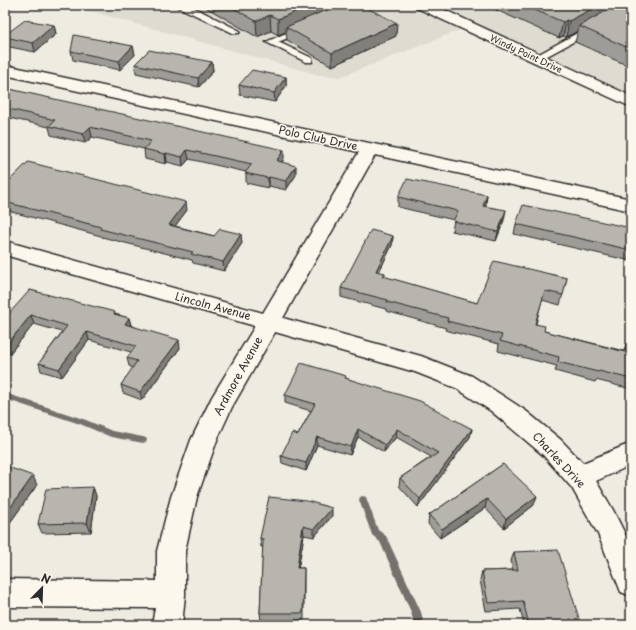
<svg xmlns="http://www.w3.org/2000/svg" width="636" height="630" viewBox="0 0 636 630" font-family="'Playpen Sans',sans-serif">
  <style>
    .built { fill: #dedbd1 }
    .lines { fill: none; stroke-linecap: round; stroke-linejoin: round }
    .stream { fill: #74726e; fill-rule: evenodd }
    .service-casing { stroke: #2b2b2b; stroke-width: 3 }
    .minor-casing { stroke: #2b2b2b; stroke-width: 3 }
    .service { fill: #fbf7ec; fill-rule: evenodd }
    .minor { fill: #fbf7ec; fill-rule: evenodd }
    .wall { fill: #9e9c96; stroke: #2b2b2b }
    .shaded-wall { fill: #817f7a; stroke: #2b2b2b }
    .building { fill: #b8b5ae; stroke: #2b2b2b }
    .labels { text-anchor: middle; stroke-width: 3; stroke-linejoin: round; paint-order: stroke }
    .far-street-label { font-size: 9px; fill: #2b2b2b; stroke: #fbf7ec }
    .street-label { font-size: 11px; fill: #2b2b2b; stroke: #fbf7ec }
  </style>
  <rect width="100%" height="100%" fill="#eeebe0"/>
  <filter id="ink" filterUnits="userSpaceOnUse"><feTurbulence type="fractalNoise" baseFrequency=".025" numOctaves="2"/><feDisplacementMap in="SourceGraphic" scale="8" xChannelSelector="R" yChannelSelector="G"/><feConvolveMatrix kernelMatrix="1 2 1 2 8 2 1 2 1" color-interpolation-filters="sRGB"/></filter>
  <g filter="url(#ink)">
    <path class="built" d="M 58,5 L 631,5 L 631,95 L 473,25 L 340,77 L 319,75 L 90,11 Z"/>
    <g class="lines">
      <g class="stream">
        <path d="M 5,393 L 86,420 L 112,431 L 143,437 L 146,438 L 147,440 L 146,442 L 143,443 L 111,437 L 80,424 L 5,399 Z"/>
        <path d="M 363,496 L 366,497 L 367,500 L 378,530 L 386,536 L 421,612 L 424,625 L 414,625 L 411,612 L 380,542 L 372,535 L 371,532 L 359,500 L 360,497 Z"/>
      </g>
      <defs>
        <g id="service">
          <path d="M 174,5 L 189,5 L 240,31 L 239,33 L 233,33 Z"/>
          <path d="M 592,25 L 596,28 L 595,30 L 538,61 L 535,62 L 530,59 Z"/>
          <path d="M 302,26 L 305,27 L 305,31 L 278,42 L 312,58 L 312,62 L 306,62 L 266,42 Z"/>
        </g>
        <g id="minor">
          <path d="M 415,5 L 434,5 L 631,96 L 631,107 L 417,8 Z"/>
          <path d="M 5,65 L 631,199 L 631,211 L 375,155 L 283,318 L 421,356 L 472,376 L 526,411 L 561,440 L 583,463 L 631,443 L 631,465 L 596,481 L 613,510 L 631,546 L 631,596 L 621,592 L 598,534 L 572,488 L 543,455 L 491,411 L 456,388 L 415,372 L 275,332 L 232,407 L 217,440 L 197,497 L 185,551 L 185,595 L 182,625 L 152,625 L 155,608 L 5,607 L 5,579 L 157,581 L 157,551 L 171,497 L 191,440 L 212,397 L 255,326 L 5,255 L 5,241 L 263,313 L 359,152 L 5,75 Z"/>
        </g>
      </defs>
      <use href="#service" class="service-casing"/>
      <use href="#minor" class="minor-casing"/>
      <use href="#service" class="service"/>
      <use href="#minor" class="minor"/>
    </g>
    <g class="wall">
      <path d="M 202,5 L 361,5 L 396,36 L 332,66 L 287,40 L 286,32 L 278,35 L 271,31 L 257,37 Z"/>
      <path d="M 485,5 L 631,5 L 631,67 L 575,42 L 578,31 L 566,37 L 563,36 L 559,38 Z"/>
      <path d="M 54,25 L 56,34 L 35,52 L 5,46 L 5,35 Z"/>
      <path d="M 133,46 L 135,55 L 120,70 L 73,60 L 71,51 Z"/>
      <path d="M 212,62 L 213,71 L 199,87 L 136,73 L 135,64 Z"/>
      <path d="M 286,77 L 286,86 L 275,102 L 240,95 L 239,85 Z"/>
      <path d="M 5,88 L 284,159 L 282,162 L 296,175 L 286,190 L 269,186 L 268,188 L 246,183 L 246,172 L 189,159 L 183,166 L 167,162 L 166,164 L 145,159 L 144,149 L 92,137 L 85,143 L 51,135 L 49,127 L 5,117 Z"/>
      <path d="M 5,184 L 187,210 L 175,226 L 242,243 L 224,271 L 193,263 L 192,260 L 102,237 L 101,236 L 5,210 Z"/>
      <path d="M 487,195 L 485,206 L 504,220 L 496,241 L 452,231 L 454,220 L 398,207 L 398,197 Z"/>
      <path d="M 516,224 L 631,228 L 631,261 L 514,234 Z"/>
      <path d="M 393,236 L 392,245 L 379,272 L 385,273 L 385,277 L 477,303 L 567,278 L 560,305 L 542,300 L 536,324 L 544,331 L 624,351 L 626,344 L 631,346 L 631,389 L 596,380 L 595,382 L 555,371 L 557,366 L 498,351 L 499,344 L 445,330 L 446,328 L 386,311 L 386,309 L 341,297 L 341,288 Z"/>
      <path d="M 30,290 L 129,318 L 131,325 L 180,348 L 142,400 L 123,393 L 121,385 L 133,368 L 129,366 L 127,358 L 131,352 L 89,340 L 62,377 L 41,371 L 39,363 L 62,332 L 34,324 L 5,359 Z"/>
      <path d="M 346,378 L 472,429 L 470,437 L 418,507 L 399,486 L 400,478 L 431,457 L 396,437 L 384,452 L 358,437 L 350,455 L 317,445 L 306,471 L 282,463 L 281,456 L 298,435 L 311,411 L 285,403 L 285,395 Z"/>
      <path d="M 503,464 L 534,505 L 504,528 L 485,508 L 440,538 L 428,524 L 429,515 Z"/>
      <path d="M 5,466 L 37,485 L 9,524 L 5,522 Z"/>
      <path d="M 93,487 L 96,496 L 91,532 L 42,533 L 38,524 Z"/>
      <path d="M 332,516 L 314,537 L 304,535 L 298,568 L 304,568 L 304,620 L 261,621 L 260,613 L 263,547 L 261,547 L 260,538 Z"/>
      <path d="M 514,552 L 581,625 L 524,625 L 520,609 L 486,611 L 480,580 L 482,571 L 513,570 L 511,561 Z"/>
    </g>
    <g class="shaded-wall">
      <path d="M 311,5 L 342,5 L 286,27 L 286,32 L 278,35 L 278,19 Z"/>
      <path d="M 599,5 L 624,5 L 579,26 L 578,31 L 566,37 L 569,21 Z"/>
      <path d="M 270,15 L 271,31 L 257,37 L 256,21 Z"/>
      <path d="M 567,20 L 563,36 L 559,38 L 563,22 Z"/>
      <path d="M 397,23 L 396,36 L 332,66 L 332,53 Z"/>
      <path d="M 54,25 L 56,34 L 35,52 L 33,43 Z"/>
      <path d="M 133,46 L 135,55 L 120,70 L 119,61 Z"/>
      <path d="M 212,62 L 213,71 L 199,87 L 198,78 Z"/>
      <path d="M 286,77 L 286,86 L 275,102 L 274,93 Z"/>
      <path d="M 90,127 L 92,137 L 85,143 L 83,134 Z"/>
      <path d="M 187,150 L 189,159 L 183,166 L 182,157 Z"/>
      <path d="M 284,150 L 284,159 L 277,169 L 277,160 Z"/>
      <path d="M 166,153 L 167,162 L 166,164 L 165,154 Z"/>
      <path d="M 296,166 L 296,175 L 286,190 L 286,181 Z"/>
      <path d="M 269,177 L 269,186 L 268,188 L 268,178 Z"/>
      <path d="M 487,195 L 486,205 L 481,216 L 483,206 Z"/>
      <path d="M 186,202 L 187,210 L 170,233 L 169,225 Z"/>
      <path d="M 506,210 L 504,220 L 496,241 L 498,232 Z"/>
      <path d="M 241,234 L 242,243 L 224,271 L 223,262 Z"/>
      <path d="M 393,236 L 392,245 L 375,280 L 376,271 Z"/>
      <path d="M 31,315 L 34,324 L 5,359 L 5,347 Z"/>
      <path d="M 129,318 L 131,326 L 125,324 Z"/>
      <path d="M 87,332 L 89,340 L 62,377 L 59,369 Z"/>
      <path d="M 179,340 L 180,348 L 142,400 L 140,392 Z"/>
      <path d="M 358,429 L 358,437 L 350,455 L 351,447 Z"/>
      <path d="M 397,429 L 396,437 L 384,452 L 385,445 Z"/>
      <path d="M 472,429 L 470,437 L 418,507 L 420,499 Z"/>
      <path d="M 317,437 L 317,445 L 306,471 L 306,463 Z"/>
      <path d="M 33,476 L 37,485 L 9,524 L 5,515 Z"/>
      <path d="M 93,487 L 96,496 L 91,532 L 87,523 Z"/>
      <path d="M 537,496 L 534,505 L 504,528 L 506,519 Z"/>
      <path d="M 487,499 L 485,508 L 440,538 L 442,529 Z"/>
      <path d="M 332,508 L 332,516 L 314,537 L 314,529 Z"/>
      <path d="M 303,526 L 304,535 L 297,576 L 297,568 Z"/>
    </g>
    <g class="building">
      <path d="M 228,5 L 311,5 L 278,19 L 270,15 L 256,21 Z"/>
      <path d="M 338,5 L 361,5 L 397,23 L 332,53 L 286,27 Z"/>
      <path d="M 523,5 L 599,5 L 569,21 L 567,20 L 563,22 Z"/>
      <path d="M 617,5 L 631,5 L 631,49 L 579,26 Z"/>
      <path d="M 25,20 L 54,25 L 33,43 L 5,37 L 5,35 Z"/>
      <path d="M 74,35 L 133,46 L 119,61 L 71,51 Z"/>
      <path d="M 149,50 L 212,62 L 198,78 L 135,64 Z"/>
      <path d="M 252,70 L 286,77 L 274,93 L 239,85 Z"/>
      <path d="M 5,88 L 284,150 L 277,160 L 278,161 L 296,166 L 286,181 L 269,177 L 268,178 L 245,173 L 252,164 L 187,150 L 182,157 L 166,153 L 165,154 L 144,149 L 151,141 L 90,127 L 83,134 L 49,126 L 55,120 L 5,108 Z"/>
      <path d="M 28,162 L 186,202 L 169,225 L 214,236 L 220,229 L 241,234 L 223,262 L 191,254 L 193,252 L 100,229 L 101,227 L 5,202 L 5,184 L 6,184 Z"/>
      <path d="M 407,179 L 487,195 L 483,206 L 506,210 L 498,232 L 453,221 L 458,211 L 398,197 Z"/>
      <path d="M 523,205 L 631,228 L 631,250 L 516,224 Z"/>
      <path d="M 371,230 L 393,236 L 376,271 L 385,273 L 383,276 L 477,303 L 494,261 L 567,278 L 563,295 L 545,291 L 535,324 L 545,326 L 544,331 L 625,352 L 626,344 L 631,346 L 631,379 L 599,371 L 598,372 L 558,362 L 559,357 L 500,341 L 502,335 L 447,321 L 448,318 L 387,302 L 388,300 L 341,288 Z"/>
      <path d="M 30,290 L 115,312 L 114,314 L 129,318 L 125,324 L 179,340 L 140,392 L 121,385 L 137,361 L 127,358 L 136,346 L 87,332 L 59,369 L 39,363 L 67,326 L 31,315 L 5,347 L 5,318 Z"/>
      <path d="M 301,363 L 346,376 L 345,378 L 420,401 L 472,429 L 420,499 L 400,478 L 438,453 L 397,429 L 385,445 L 358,429 L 351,447 L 317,437 L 306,463 L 281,456 L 292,433 L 298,435 L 315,404 L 285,395 Z"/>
      <path d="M 503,464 L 537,496 L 506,519 L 487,499 L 442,529 L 429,515 Z"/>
      <path d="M 5,466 L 33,476 L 5,515 Z"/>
      <path d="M 93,487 L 87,523 L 38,524 L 46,489 Z"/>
      <path d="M 269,497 L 307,501 L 332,508 L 314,529 L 303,526 L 297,568 L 304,568 L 303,613 L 260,613 L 263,539 L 260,538 Z"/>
      <path d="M 558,550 L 581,625 L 529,625 L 523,601 L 488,603 L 482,571 L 518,570 L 514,552 Z"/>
    </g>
  </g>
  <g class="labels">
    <g class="far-street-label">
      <text transform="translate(526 54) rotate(25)" y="3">Windy Point Drive</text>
    </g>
    <g class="street-label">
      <text transform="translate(318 138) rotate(12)" y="4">Polo Club Drive</text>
      <text transform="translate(213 306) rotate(15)" y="4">Lincoln Avenue</text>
      <text transform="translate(238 376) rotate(-61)" y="4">Ardmore Avenue</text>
      <text transform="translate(559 460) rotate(47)" y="4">Charles Drive</text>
    </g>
  </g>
  <rect width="636" height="630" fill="none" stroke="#fbf7ec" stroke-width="20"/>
  <rect x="10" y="10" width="616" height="610" fill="none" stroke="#2b2b2b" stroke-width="1.5" filter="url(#ink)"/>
  <g transform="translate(42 588) rotate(23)" stroke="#fbf7ec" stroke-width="3" paint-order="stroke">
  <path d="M0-3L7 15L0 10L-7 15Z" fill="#2b2b2b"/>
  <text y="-6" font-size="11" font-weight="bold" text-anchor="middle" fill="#2b2b2b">N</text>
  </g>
</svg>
